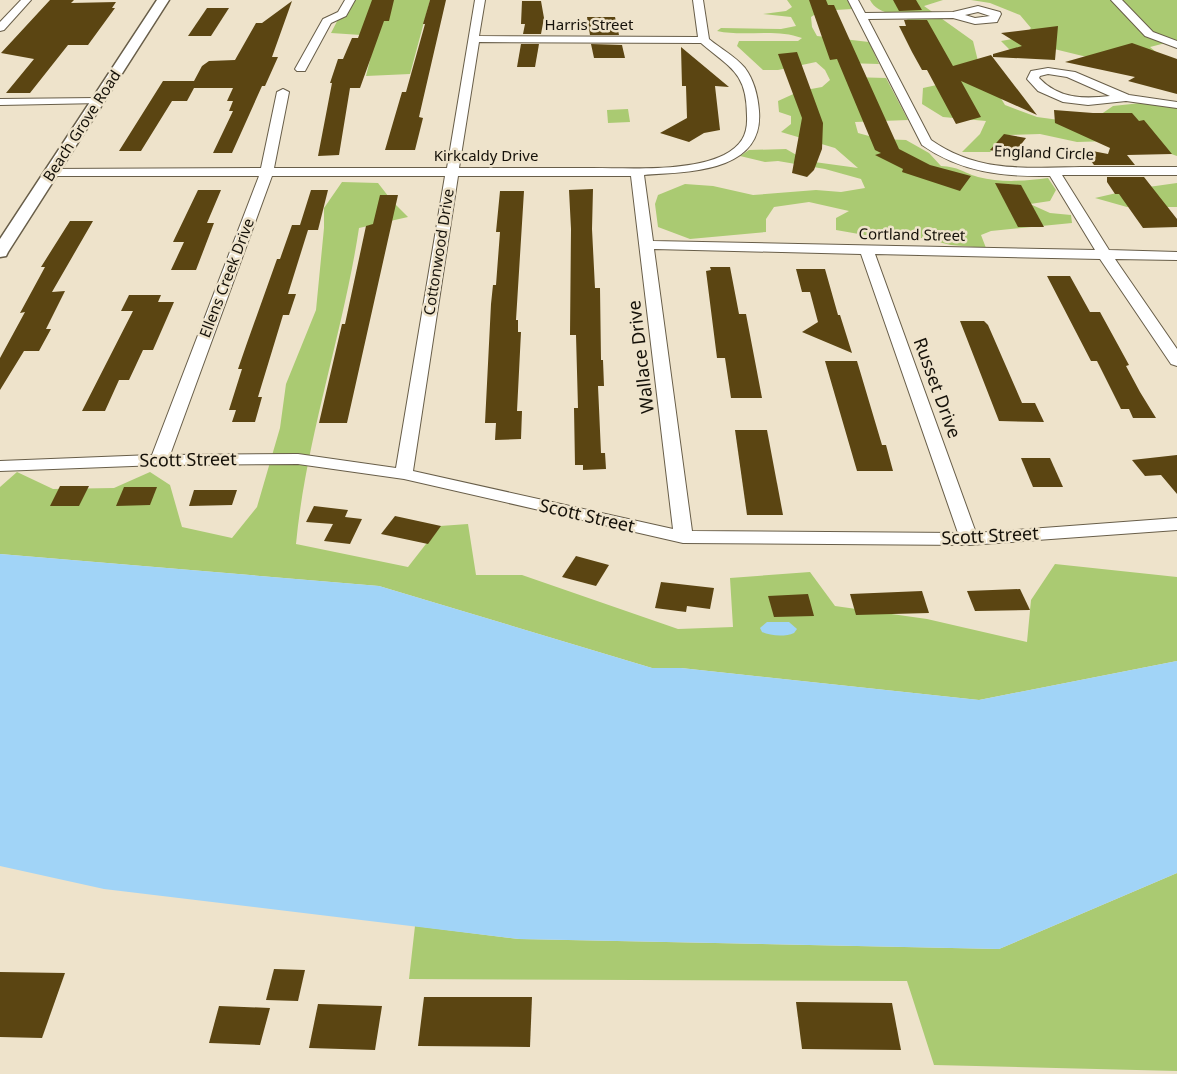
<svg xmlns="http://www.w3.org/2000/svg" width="1177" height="1074" viewBox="0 0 1177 1074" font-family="'Noto Sans',sans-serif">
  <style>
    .green { fill: #aaca72 }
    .water { fill: #a1d4f7 }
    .building { fill: #5b4512 }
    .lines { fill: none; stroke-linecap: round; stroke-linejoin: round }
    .minor-casing { stroke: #685e49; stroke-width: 2 }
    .tertiary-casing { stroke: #685e49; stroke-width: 3 }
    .minor { fill: #fff; fill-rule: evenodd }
    .tertiary { fill: #fff; fill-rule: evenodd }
    .labels { text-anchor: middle; stroke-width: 5; stroke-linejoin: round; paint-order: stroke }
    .far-street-label { font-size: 15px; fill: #151109; stroke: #eee3cb }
    .street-label { font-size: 18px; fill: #151109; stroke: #eee3cb }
  </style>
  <rect width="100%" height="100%" fill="#eee3cb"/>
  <g class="green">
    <path d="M 348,0 L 430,0 L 410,74 L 366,76 L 376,36 L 331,33 Z"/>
    <path d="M 787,0 L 847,0 L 852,9 L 820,11 L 811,17 L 812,27 L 817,36 L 869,42 L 879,64 L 845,63 L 850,77 L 886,78 L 908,120 L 855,122 L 858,133 L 880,139 L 906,140 L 929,153 L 941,166 C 959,167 962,172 978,177 C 1001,183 1026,181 1048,178 L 1056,190 L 1050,201 L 1030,204 L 1050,213 L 1071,215 L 1072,223 L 991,231 L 981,235 L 986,248 L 951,245 L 913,236 L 876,237 L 836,230 L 836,218 L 849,211 L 809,202 L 774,207 L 766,219 L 766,232 L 690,239 L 658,227 L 655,204 L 658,195 L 685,184 L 713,186 L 753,195 L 816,190 L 841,192 L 865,188 L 861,179 L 825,169 L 778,161 L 765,162 L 740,156 L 749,150 L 786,149 L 807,161 L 858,168 L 835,148 L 781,132 L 791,124 L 791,116 L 779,112 L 778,101 L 800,91 L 822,87 L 830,80 L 825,70 L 816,62 L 778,70 L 763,70 L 737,46 L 739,41 L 798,41 L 802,38 C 775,28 745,37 717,31 L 721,28 L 781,29 L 796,26 L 791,17 L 763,14 L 786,11 L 792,7 Z"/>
    <path d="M 870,0 L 943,0 L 924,6 L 973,41 L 978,61 L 1005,105 L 1037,117 L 1074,122 L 1097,117 L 1113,106 L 1150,102 L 1177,106 L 1177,156 L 1145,145 L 1109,141 L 1077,142 L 1040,134 L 1008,135 L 990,152 L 962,152 L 980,134 L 986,121 L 943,117 L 922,104 L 923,88 L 955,81 C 945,67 925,34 914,24 C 902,13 878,16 870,0 Z"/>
    <path d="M 971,0 L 1177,0 L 1177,40 L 1150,47 L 1162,57 L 1087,57 L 1050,48 L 1010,50 L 1001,41 L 1023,37 L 1031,28 L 1020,15 L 990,3 Z"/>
    <path d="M 628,109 L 630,122 L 608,123 L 607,110 Z"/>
    <path d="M 342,182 L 378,183 L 392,201 L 408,217 L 359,228 C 343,334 306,438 296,544 L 408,567 L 440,526 L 468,524 L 476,575 L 522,575 L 678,629 L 733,627 L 730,578 L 810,572 L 835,606 L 927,619 L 1027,642 L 1031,600 L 1055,564 L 1177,577 L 1177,661 L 979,700 L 681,668 L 652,668 L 379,586 L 0,554 L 0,487 L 17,472 L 53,489 L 114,488 L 150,472 L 170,485 L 182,527 L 232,538 L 257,507 L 280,428 L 286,384 L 316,310 L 324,228 L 324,208 Z"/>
    <path d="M 1177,183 L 1177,207 L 1127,207 L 1095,198 L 1134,189 Z"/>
    <path d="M 1177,873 L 1177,1071 L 934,1065 L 907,981 L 409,979 L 415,926 L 519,939 L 999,949 Z"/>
  </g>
  <g class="water">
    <path d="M 0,554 L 379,586 L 652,668 L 681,668 L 979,700 L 1177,661 L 1177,873 L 999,949 L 519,939 L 104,889 L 0,866 Z"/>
    <path d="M 767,622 L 789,622 L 797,629 L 794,633 C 785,637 771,636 762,632 L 760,628 Z"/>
  </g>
  <g class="building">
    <path d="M 50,0 L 74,0 L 71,3 L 116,2 L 112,8 L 115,8 L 88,45 L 68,45 L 30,93 L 6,93 L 34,59 L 1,53 Z"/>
    <path d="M 372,0 L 394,0 L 389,21 L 384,21 L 360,88 L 350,88 L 339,155 L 318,156 L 332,83 L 330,83 L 338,59 L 343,59 L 352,38 L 358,38 Z"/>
    <path d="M 430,0 L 446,0 L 419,117 L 423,118 L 415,150 L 385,150 L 402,92 L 406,92 L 425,24 L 423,24 Z"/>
    <path d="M 809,0 L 826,0 L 828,5 L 834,5 L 899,149 L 930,165 L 971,176 L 960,191 L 902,172 L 903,169 L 875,155 L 881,153 L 875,150 L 837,59 L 830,60 Z"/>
    <path d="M 893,0 L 916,0 L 922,10 L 899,11 Z"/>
    <path d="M 292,1 L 272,57 L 278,57 L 265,86 L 262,86 L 232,153 L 213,153 L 233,111 L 229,111 L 233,101 L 227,101 L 233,88 L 194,88 L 187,101 L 172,101 L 141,151 L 119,151 L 163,81 L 194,81 L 202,66 L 209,61 L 235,60 L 256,23 L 262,23 Z"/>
    <path d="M 522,1 L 541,1 L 544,18 L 541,34 L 523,34 L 525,24 L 521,24 Z"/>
    <path d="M 207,8 L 229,8 L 211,36 L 188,36 Z"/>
    <path d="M 587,17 L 615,17 L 619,35 L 590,35 Z"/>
    <path d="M 904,20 L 927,20 L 953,66 L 991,55 L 1037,115 L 961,81 L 981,117 L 956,124 L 927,70 L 922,70 L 912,52 L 899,26 L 906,26 Z"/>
    <path d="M 1058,26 L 1055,60 L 993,57 L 993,54 L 1022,46 L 1001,33 Z"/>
    <path d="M 1132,43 L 1177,59 L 1177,94 L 1128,81 L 1135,77 L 1065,62 Z"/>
    <path d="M 521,44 L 539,44 L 535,67 L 517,67 Z"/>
    <path d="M 591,44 L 622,45 L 625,58 L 594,58 Z"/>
    <path d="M 681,47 L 729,87 L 715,86 L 720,130 L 704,133 L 689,142 L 660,133 L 687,118 L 686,86 L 682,86 Z"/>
    <path d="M 797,52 L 823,123 L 822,149 L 814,170 L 807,177 L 792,173 L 802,118 L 778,54 Z"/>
    <path d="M 1054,110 L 1093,113 L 1132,113 L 1139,121 L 1144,120 L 1172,154 L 1127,155 L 1135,165 L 1094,165 L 1082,149 L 1108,154 L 1110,148 L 1055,123 Z"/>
    <path d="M 1004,134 L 1026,138 L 1013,155 L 990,150 Z"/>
    <path d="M 1107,177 L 1144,177 L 1177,219 L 1177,227 L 1143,228 L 1119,194 L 1115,194 L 1107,182 Z"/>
    <path d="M 995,183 L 1021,185 L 1044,227 L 1018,227 Z"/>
    <path d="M 593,189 L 592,229 L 595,288 L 600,288 L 601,360 L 603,360 L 604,386 L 598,386 L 601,453 L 605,453 L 606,469 L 583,470 L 583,465 L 575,465 L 574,408 L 578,408 L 576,335 L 570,335 L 571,229 L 569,190 Z"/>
    <path d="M 198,190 L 221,190 L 207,223 L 214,223 L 196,270 L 171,270 L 184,242 L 173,242 Z"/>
    <path d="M 311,190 L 328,190 L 318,230 L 308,230 L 288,294 L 296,294 L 289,315 L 283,315 L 258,397 L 262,397 L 255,422 L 232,422 L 236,410 L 229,410 L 242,369 L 238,369 L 247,343 L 277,259 L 280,259 L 292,225 L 300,225 Z"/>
    <path d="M 500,191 L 524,191 L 516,320 L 518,320 L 518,332 L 521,332 L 517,411 L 522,411 L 521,439 L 495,440 L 496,423 L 485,423 L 491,304 L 493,285 L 496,285 L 500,232 L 496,232 Z"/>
    <path d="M 380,195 L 398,195 L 347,423 L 319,423 L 342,324 L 345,324 L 366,226 L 373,224 Z"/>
    <path d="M 70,221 L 93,221 L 52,292 L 65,291 L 46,329 L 51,329 L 39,351 L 24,351 L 0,390 L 0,358 L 25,312 L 20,313 L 45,267 L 41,267 Z"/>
    <path d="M 710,267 L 730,267 L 739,314 L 746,314 L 762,398 L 731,398 L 725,358 L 717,358 L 706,271 L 711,270 Z"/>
    <path d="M 796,269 L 825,269 L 838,315 L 840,315 L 852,353 L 802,332 L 818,322 L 810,292 L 802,292 Z"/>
    <path d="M 1047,276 L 1070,276 L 1090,312 L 1100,312 L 1129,365 L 1126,366 L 1140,392 L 1156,418 L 1133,418 L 1129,409 L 1121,409 L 1097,361 L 1091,361 Z"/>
    <path d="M 129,295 L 161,295 L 158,302 L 174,302 L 153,350 L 143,350 L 129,380 L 119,380 L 105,411 L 82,411 L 133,311 L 121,311 Z"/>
    <path d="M 960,321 L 984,321 L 988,325 L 1022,403 L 1035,403 L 1044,422 L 999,421 Z"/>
    <path d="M 825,361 L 857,361 L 882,445 L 886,445 L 893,471 L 857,471 Z"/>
    <path d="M 735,430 L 767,430 L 783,515 L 747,515 Z"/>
    <path d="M 1177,455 L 1177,494 L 1161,475 L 1145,476 L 1132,460 Z"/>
    <path d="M 1021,458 L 1050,458 L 1063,487 L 1033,487 Z"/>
    <path d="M 60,486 L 89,486 L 79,506 L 50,506 Z"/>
    <path d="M 124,487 L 157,487 L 150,505 L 116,506 Z"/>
    <path d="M 194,490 L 237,490 L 232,505 L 189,506 Z"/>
    <path d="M 314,506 L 348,510 L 345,517 L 362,519 L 350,544 L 324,541 L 333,524 L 306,522 Z"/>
    <path d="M 395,516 L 441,526 L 428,544 L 381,534 Z"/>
    <path d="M 576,556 L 609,565 L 596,586 L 562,577 Z"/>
    <path d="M 661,582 L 714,588 L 710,609 L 687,606 L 686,612 L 655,608 Z"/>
    <path d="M 1020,589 L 1030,610 L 975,611 L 967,591 Z"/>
    <path d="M 922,591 L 929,613 L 856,615 L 850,594 Z"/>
    <path d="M 808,594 L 814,616 L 774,617 L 768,596 Z"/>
    <path d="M 274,969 L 305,970 L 298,1001 L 266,1000 Z"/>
    <path d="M 0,972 L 65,973 L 42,1038 L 0,1037 Z"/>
    <path d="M 424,997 L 532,997 L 530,1047 L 418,1046 Z"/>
    <path d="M 796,1002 L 892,1003 L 901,1050 L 802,1049 Z"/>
    <path d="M 318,1004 L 382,1006 L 375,1050 L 309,1048 Z"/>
    <path d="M 219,1006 L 270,1008 L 260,1045 L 209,1043 Z"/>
  </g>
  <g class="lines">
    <defs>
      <g id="minor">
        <path d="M 21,0 L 31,0 L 4,30 L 0,31 L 0,22 Z"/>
        <path d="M 345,0 L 355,0 L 346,16 L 331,23 L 305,71 L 297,71 L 295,69 L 323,19 L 338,12 Z"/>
        <path d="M 475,0 L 485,0 L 479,36 L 698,37 L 693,0 L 703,0 L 709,39 C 721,49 735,56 745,68 C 754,80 758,97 759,111 C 764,173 687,172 644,175 L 653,241 L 1095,250 L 1050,176 C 1003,177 960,172 922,145 L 848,0 L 858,0 L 865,13 L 953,12 L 978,6 L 1000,12 L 1001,14 L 997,22 L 975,24 L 953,18 L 868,19 L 931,140 C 978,173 1026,168 1081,167 C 1113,167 1145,167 1177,167 L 1177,175 L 1062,175 L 1109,250 L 1177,252 L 1177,260 L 1115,259 L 1177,349 L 1177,366 L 1171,364 L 1100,259 L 875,254 L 976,533 L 1177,518 L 1177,530 L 969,545 L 683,543 L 404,479 L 298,464 L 159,465 L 0,471 L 0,461 L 152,455 L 259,176 L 53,176 L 49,175 L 47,172 L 49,169 L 261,168 L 277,92 L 283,89 L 289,92 L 274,168 L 447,168 ZM 978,12 L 990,16 L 975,18 L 965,15 ZM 479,42 L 701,43 C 730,68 747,72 747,116 C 748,135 741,146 724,155 C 689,172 631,168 592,168 C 548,168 504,168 459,168 ZM 272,176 L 445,176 L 396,468 L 298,454 L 170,455 ZM 458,176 L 631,176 L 673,529 L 413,471 ZM 654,249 L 861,254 L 958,533 L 692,531 Z"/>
        <path d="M 1111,0 L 1122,0 L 1153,32 L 1177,41 L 1177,48 L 1145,36 Z"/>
        <path d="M 1048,68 L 1075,72 L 1129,95 L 1177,102 L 1177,108 L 1126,101 L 1088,105 L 1063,102 L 1038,91 L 1027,79 L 1031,71 ZM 1048,74 L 1067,77 L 1110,96 C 1083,99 1059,99 1039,78 L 1040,76 Z"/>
        <path d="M 97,98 L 103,101 L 101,103 L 0,105 L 0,99 Z"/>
      </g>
      <path id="tertiary" d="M 157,0 L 169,0 L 8,252 L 6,256 L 0,257 L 0,239 Z"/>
    </defs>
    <use href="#minor" class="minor-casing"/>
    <use href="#tertiary" class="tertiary-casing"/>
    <use href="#minor" class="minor"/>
    <use href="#tertiary" class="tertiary"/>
  </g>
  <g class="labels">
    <g class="far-street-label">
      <text x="589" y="30">Harris Street</text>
      <text transform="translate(82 126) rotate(-57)" y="5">Beach Grove Road</text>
      <text transform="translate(1044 153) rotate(2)" y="5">England Circle</text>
      <text x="486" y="161">Kirkcaldy Drive</text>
      <text transform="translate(912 235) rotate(1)" y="5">Cortland Street</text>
      <text transform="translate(439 252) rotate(-81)" y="5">Cottonwood Drive</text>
      <text transform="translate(227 278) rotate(-69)" y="5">Ellens Creek Drive</text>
    </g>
    <g class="street-label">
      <text transform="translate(641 357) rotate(-97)" y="6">Wallace Drive</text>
      <text transform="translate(937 388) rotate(70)" y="6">Russet Drive</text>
      <text transform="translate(188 460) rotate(-1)" y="6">Scott Street</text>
      <text transform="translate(587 516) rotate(13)" y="6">Scott Street</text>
      <text transform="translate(990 536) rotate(-3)" y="6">Scott Street</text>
    </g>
  </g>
</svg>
